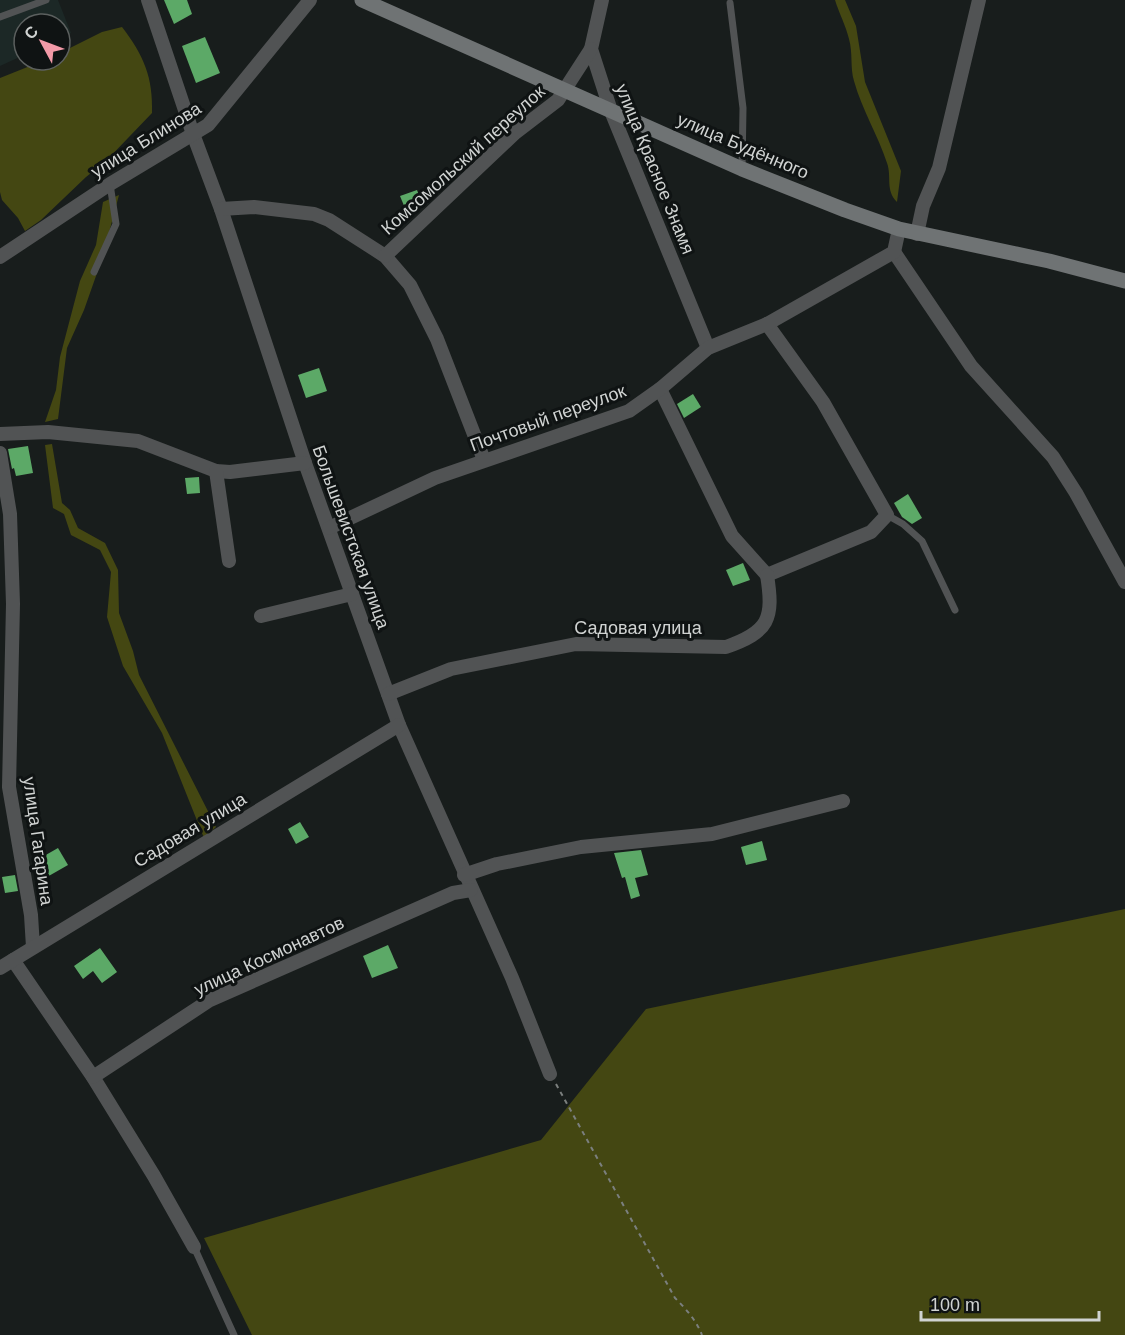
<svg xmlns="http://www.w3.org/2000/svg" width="1125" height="1335" viewBox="0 0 1125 1335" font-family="Arial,sans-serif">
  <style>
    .built { fill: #1c2826 }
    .green { fill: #444712 }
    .building { fill: #5ca967 }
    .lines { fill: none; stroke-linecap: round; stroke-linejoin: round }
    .path { stroke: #7b7f7e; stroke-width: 2; stroke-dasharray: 4.5 4.5; stroke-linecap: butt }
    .service { stroke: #515354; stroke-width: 7 }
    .minor { stroke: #515354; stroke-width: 14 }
    .secondary { stroke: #6f7374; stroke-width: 15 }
    .labels { text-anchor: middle; stroke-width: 6; stroke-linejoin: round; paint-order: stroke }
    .street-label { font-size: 18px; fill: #d0d3d2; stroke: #0f1313 }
  </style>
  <rect width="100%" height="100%" fill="#181d1c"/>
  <path class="built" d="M 0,0 L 58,0 L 71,33 L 60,38 L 60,24 L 24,24 L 24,55 L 0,66 Z"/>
  <g class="green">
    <path d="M 835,0 L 845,0 L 856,26 L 865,82 L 901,171 L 897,202 C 885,190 892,177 887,163 C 878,135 862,110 854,81 C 850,68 853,53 849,39 C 846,26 839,13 835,0 Z"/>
    <path d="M 122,27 C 144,56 153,77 152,113 L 105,162 L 86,177 L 41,220 L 25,231 L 18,218 L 2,200 L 0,192 L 0,78 L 45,60 L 60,60 L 60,53 L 102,32 Z"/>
    <path d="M 119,195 L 102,259 L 84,310 L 67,348 L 58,419 L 45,422 L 56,390 L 60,357 L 80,281 L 96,245 L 103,202 Z"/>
    <path d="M 52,444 L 62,503 L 70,510 L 78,528 L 105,543 L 118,570 L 119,613 L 133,651 L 139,675 L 216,827 L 204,838 L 162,733 L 123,666 L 107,617 L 111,572 L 100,550 L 71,535 L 64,514 L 53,508 L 45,445 Z"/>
    <path d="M 1125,909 L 1125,1335 L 252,1335 L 204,1238 L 541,1140 L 646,1009 Z"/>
  </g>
  <g class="building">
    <path d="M 164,0 L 187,0 L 192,14 L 174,24 Z"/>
    <path d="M 205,37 L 220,73 L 196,83 L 182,46 Z"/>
    <path d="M 417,190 L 423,206 L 407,213 L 400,196 Z"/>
    <path d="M 319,368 L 327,391 L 306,398 L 298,375 Z"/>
    <path d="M 693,394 L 701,407 L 684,418 L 677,404 Z"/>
    <path d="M 28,446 L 33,473 L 16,476 L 14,468 L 12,469 L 8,449 Z"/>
    <path d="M 199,477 L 200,493 L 187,494 L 185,478 Z"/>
    <path d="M 908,494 L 922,518 L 912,524 L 902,517 L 894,503 Z"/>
    <path d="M 743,563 L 750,580 L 733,586 L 726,570 Z"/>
    <path d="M 300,822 L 309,837 L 296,844 L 288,829 Z"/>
    <path d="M 762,841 L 767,860 L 746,865 L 741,847 Z"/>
    <path d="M 58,848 L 68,865 L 47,877 L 37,860 Z"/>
    <path d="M 641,850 L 648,875 L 635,878 L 640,896 L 631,899 L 625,877 L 622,878 L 614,853 Z"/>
    <path d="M 15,875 L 18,891 L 5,893 L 2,877 Z"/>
    <path d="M 388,945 L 398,968 L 372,978 L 363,956 Z"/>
    <path d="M 100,948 L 117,972 L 102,983 L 93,971 L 83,979 L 74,966 Z"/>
  </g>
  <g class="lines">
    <path class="path" d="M 556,1084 L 675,1298 C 686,1309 696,1320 702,1335"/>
    <g class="service">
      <path d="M 730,3 L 743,108 L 742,169"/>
      <path d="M 0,17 L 46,0"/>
      <path d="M 94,272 L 116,224 L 110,184"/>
      <path d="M 887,515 L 903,524 L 922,541 L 955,610"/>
      <path d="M 194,1247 L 234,1335"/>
    </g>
    <g class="minor">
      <path d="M 148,0 L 193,134 L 221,209 L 305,463 L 399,725 L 512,978 L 550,1074"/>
      <path d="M 602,0 L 591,49 L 611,111 L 708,348"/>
      <path d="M 221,209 L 254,207 L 314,214 L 329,220 L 385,256 L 410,285 L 437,339 L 484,460"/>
      <path d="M 917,234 L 923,206 L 939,168 L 979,0"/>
      <path d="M 894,252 L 971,366 L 1053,457 L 1076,493 L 1125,582"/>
      <path d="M 385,256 L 515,133 L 558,100 L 591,49"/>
      <path d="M 0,257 L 110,184 L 208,125 L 310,0"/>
      <path d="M 767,324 L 823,402 L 887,515 L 871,532 L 767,575"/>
      <path d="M 660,389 L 732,536 L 767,575"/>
      <path d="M 0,434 L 48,432 L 138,441 L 216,471 L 230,472 L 305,463"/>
      <path d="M 0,453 L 10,514 L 13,604 L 9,787 L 31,915 L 33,947"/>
      <path d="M 216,471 L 229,561"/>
      <path d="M 329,528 L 435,478 L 629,411 L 660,389 L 708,348 L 767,324 L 894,252 L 899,229"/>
      <path d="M 261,616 L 352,594"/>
      <path d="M 388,694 L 451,669 L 576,644 L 726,647 C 769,632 774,619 767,575"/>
      <path d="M 464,875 L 497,864 L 581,847 L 712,834 L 843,801"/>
      <path d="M 13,960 L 93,1077 L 154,1176 L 194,1247"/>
      <path d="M 0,968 L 399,725"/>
      <path d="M 93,1077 L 210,1000 L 453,893 L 471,890"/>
    </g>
    <path class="secondary" d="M 362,0 L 742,169 L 845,210 L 899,229 L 1049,261 L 1125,281"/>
  </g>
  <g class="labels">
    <g class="street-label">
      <text transform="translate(146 140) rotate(-32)" y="6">улица Блинова</text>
      <text transform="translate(743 146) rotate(23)" y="6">улица Будённого</text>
      <text transform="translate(463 160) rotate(-42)" y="6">Комсомольский переулок</text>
      <text transform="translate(655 169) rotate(68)" y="6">улица Красное Знамя</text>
      <text transform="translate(548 418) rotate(-20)" y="6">Почтовый переулок</text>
      <text transform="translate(351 537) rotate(70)" y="6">Большевистская улица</text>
      <text x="638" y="634">Садовая улица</text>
      <text transform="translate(190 830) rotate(-31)" y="6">Садовая улица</text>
      <text transform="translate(38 841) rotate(82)" y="6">улица Гагарина</text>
      <text transform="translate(269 956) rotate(-25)" y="6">улица Космонавтов</text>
    </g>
  </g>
  <g transform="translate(42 42) rotate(311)"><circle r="28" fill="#0f1313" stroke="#5c605f" stroke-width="1.5"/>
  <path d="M0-4.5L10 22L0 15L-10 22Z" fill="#f39aa8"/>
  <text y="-9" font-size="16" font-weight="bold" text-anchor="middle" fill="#d0d3d2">С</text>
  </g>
  <path d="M921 1311v9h178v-9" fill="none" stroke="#d0d3d2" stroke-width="3"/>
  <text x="930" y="1311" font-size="18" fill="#d0d3d2" stroke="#0f1313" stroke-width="4.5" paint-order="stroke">100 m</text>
</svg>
